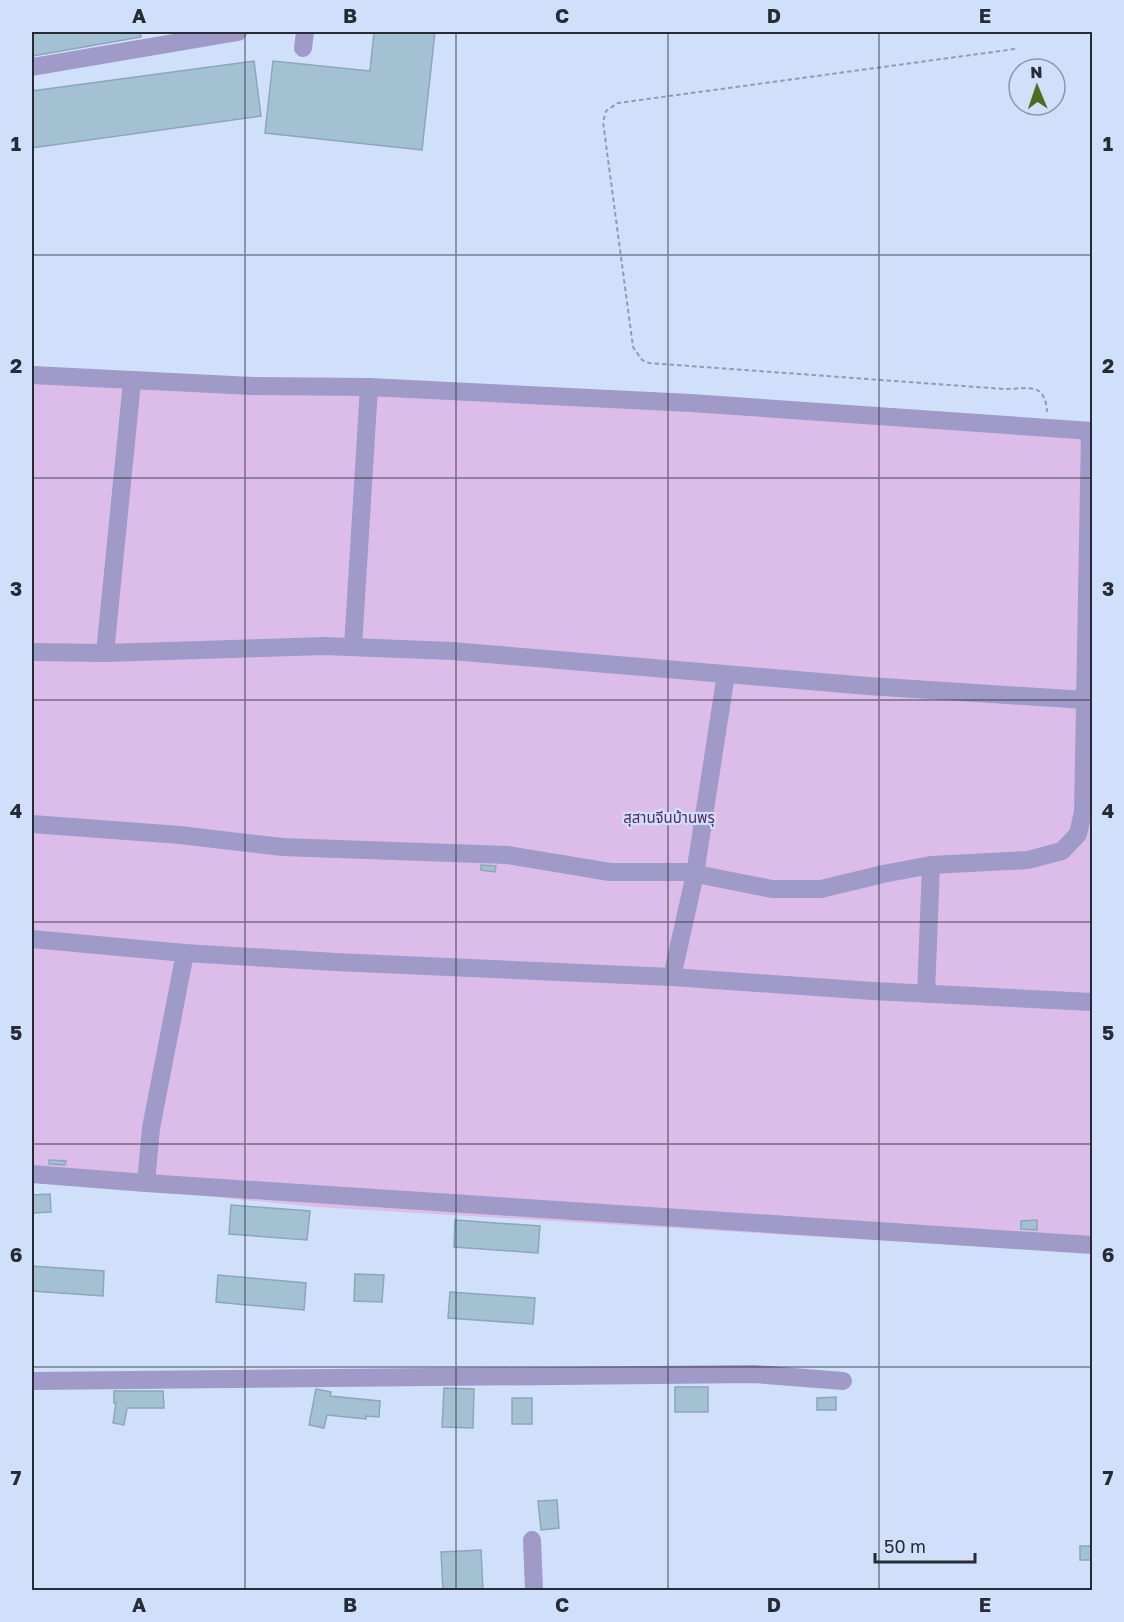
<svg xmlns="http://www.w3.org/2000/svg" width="1124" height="1622" viewBox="0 0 1124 1622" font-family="'Golos Text','Noto Sans Thai',sans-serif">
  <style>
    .green { fill: #dcbce9 }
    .building { fill: #a3c1d3; stroke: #8ba7b9; stroke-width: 1.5 }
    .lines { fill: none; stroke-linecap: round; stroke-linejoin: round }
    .path { stroke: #909cb0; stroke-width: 2; stroke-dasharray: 4.5 3; stroke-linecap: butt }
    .minor { stroke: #9f9ac8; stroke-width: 18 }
    .grid { fill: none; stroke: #262c36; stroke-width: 1.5; stroke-opacity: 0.55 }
    .labels { text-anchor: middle; stroke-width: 4.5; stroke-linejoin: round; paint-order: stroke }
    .park-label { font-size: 15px; fill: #582769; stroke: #d0dffa }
    .neatline { fill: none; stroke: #262c36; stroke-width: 2 }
    .grid-label { font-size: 20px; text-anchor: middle; font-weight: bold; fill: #262c36 }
  </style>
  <rect width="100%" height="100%" fill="#d0dffa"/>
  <path class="green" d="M 32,381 L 370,393 L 1092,433 L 1092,1253 L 318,1207 L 32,1179 Z"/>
  <g class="building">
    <path d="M 32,32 L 140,32 L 141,37 L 32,56 Z"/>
    <path d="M 374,32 L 435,32 L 422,150 L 265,133 L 273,61 L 370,71 Z"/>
    <path d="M 254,61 L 261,116 L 32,148 L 32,91 Z"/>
    <path d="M 481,865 L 496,866 L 495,872 L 481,870 Z"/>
    <path d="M 49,1160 L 66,1161 L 65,1165 L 49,1164 Z"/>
    <path d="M 50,1194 L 51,1212 L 32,1213 L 32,1195 Z"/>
    <path d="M 231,1205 L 310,1211 L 307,1240 L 229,1234 Z"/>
    <path d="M 455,1220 L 540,1226 L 538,1253 L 454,1247 Z"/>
    <path d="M 1037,1220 L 1037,1230 L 1021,1229 L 1021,1221 Z"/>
    <path d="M 32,1266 L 104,1271 L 103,1296 L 32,1291 Z"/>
    <path d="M 355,1274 L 384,1275 L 382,1302 L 354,1301 Z"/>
    <path d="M 218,1275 L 306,1283 L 304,1310 L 216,1302 Z"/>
    <path d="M 450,1292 L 535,1298 L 533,1324 L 448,1318 Z"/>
    <rect x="675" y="1387" width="33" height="25"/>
    <path d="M 444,1388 L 474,1389 L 473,1428 L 442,1427 Z"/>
    <path d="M 316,1389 L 331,1392 L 330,1396 L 380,1401 L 379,1417 L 366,1416 L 366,1419 L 327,1415 L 324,1428 L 309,1425 Z"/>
    <path d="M 114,1391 L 163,1391 L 164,1408 L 127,1408 L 124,1425 L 113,1423 L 116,1403 L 114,1403 Z"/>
    <path d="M 836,1397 L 836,1410 L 817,1410 L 817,1398 Z"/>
    <rect x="512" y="1398" width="20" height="26"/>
    <path d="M 557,1500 L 559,1528 L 541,1530 L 538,1501 Z"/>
    <rect x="1080" y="1546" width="12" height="14"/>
    <path d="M 481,1550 L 483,1590 L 443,1590 L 441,1552 Z"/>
  </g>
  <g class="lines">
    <path class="path" d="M 1015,49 L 618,103 L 606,111 L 603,122 L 633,347 L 642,360 L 649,363 L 1004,389 C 1028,389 1045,381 1047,412"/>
    <g class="minor">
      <path d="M 303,48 L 305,32"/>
      <path d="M 32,67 L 238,32"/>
      <path d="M 32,375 L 252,386 L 369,387 L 691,403 L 1092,431"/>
      <path d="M 353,647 L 369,387"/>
      <path d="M 32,652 L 105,653 L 132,382"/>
      <path d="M 105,653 L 324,646 L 452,651 L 868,686 L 1085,700 L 1092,698"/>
      <path d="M 32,824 L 180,835 L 282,847 L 507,855 L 610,872 L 686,872 L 772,889 L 821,889 L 883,874 L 931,865 L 1028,860 L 1062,851 L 1078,834 L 1083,812 L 1090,431"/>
      <path d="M 32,939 L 185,953 L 336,962 L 672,977 L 873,991 L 1092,1002"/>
      <path d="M 672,977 L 695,874 L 726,674"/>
      <path d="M 926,994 L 931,865"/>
      <path d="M 32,1174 L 146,1183 L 1092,1245"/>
      <path d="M 146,1183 L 151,1128 L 185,953"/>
      <path d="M 32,1381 L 754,1374 L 843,1381"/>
      <path d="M 532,1540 L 534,1590"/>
    </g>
  </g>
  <path class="grid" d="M 245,32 L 245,1590M 456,32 L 456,1590M 668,32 L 668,1590M 879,32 L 879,1590M 32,255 L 1092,255M 32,478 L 1092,478M 32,700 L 1092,700M 32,922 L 1092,922M 32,1144 L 1092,1144M 32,1367 L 1092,1367"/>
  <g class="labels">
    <g class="park-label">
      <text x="669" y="823">สุสานจีนบ้านพรุ</text>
    </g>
  </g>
  <rect width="1124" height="1622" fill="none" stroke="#d0dffa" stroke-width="66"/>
  <g transform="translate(1037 87) rotate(358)"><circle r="28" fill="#d0dffa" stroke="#8c97ac" stroke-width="1.5"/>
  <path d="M0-4.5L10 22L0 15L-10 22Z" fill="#4f6c20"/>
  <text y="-9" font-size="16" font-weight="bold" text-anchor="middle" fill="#262c36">N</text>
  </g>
  <path d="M875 1553v9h100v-9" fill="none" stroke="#262c36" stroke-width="3"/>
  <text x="884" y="1553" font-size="18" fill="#262c36" stroke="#d0dffa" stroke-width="4.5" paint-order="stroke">50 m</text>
  <rect x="33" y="33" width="1058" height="1556" class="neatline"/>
  <g class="grid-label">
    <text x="139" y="23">A</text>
    <text x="350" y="23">B</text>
    <text x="562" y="23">C</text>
    <text x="774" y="23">D</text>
    <text x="985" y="23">E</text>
    <text x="16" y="151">1</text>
    <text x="1108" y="151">1</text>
    <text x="16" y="373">2</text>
    <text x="1108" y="373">2</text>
    <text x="16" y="596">3</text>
    <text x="1108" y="596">3</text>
    <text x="16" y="818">4</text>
    <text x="1108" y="818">4</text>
    <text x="16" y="1040">5</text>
    <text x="1108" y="1040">5</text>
    <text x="16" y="1262">6</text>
    <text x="1108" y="1262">6</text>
    <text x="16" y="1485">7</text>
    <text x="1108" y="1485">7</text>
    <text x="139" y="1612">A</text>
    <text x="350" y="1612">B</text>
    <text x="562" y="1612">C</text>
    <text x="774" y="1612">D</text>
    <text x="985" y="1612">E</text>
  </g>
</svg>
